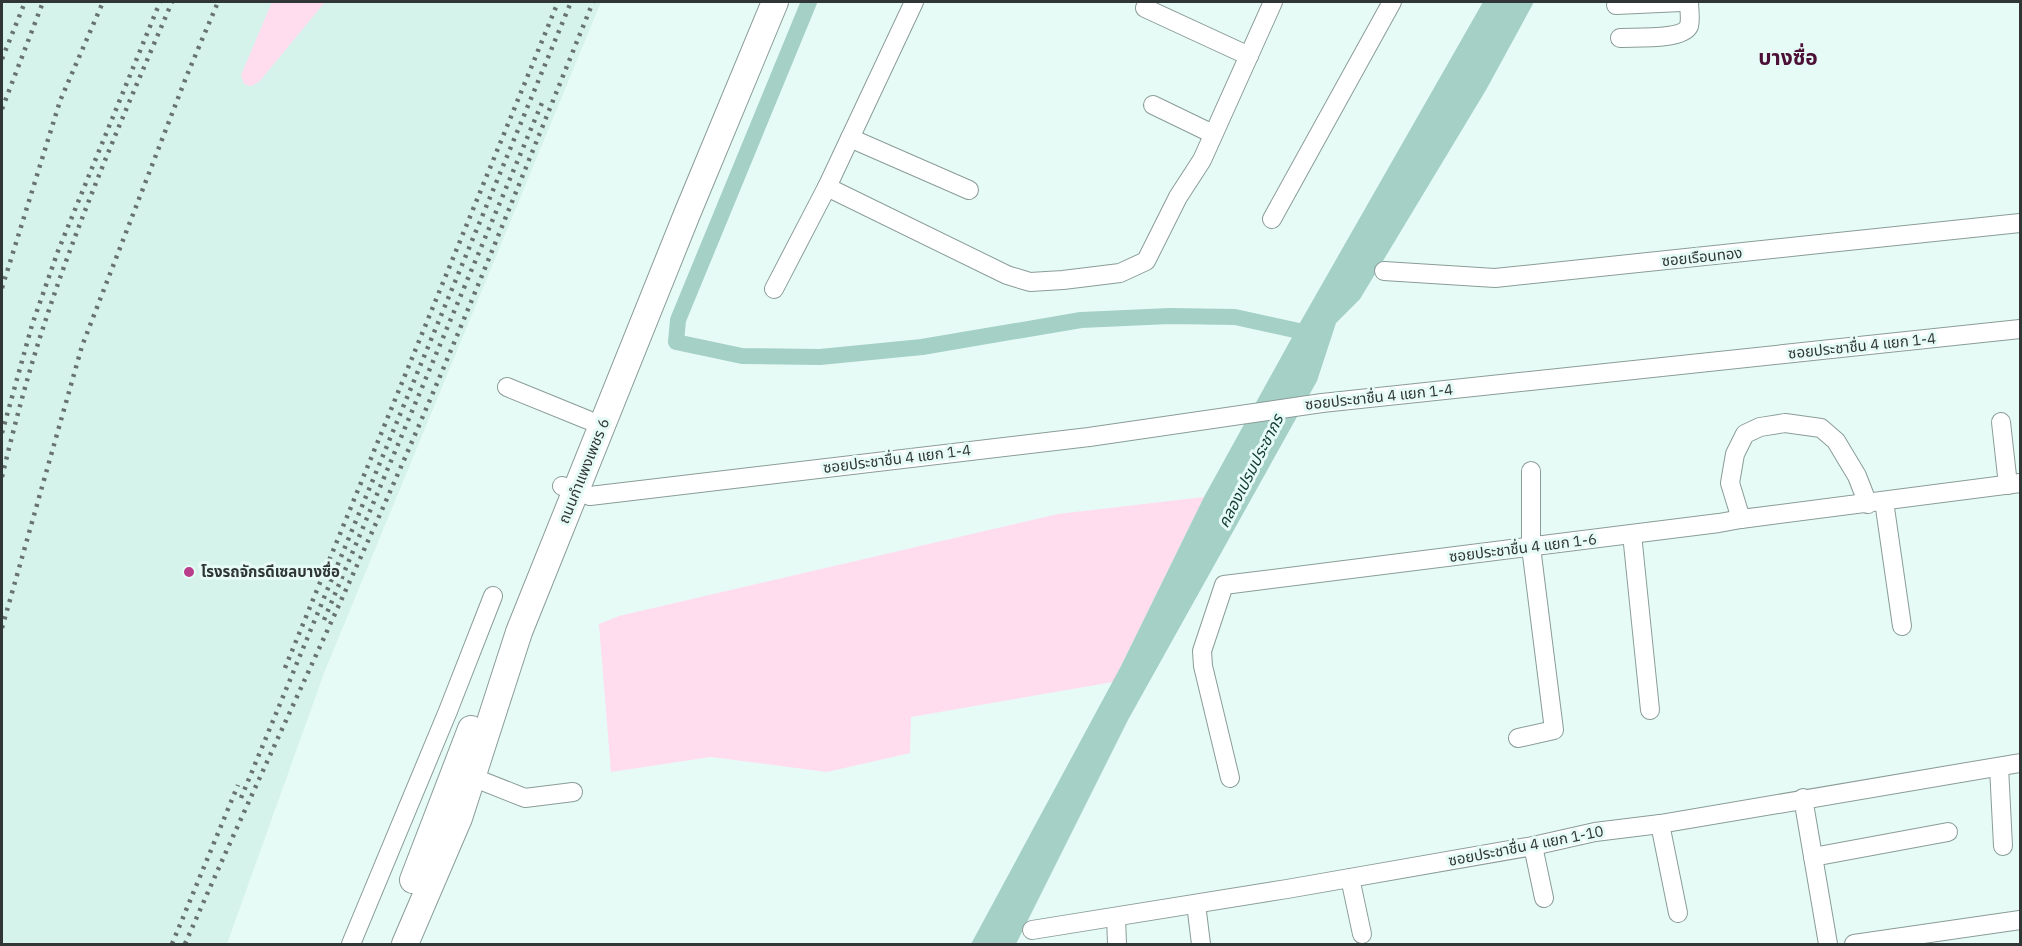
<svg xmlns="http://www.w3.org/2000/svg" width="2022" height="946" viewBox="0 0 2022 946" font-family="'IBM Plex Sans','Noto Sans Thai',sans-serif">
  <style>
    .built { fill: #d5f2eb }
    .green { fill: #ffdcee }
    .water { fill: #a4d0c6 }
    .lines { fill: none; stroke-linecap: round; stroke-linejoin: round }
    .canal { stroke: #a4d0c6; stroke-width: 16 }
    .street-casing { stroke: #8a9c98; stroke-width: 20 }
    .secondary-casing { stroke: #8a9c98; stroke-width: 28 }
    .street { stroke: #fff; stroke-width: 18 }
    .secondary { stroke: #fff; stroke-width: 26 }
    .rail { stroke: #687371; stroke-width: 4.5; stroke-dasharray: 3 6; stroke-linecap: butt }
    .poi-dot { fill: #ba3d8c; stroke: #e7fbf6; stroke-width: 2 }
    .labels { text-anchor: middle; stroke-width: 6; stroke-linejoin: round; paint-order: stroke }
    .street-label { font-size: 15px; fill: #2f3635; stroke: #e7fbf6 }
    .poi-label { font-size: 15px; font-weight: bold; fill: #2f3635; stroke: #e7fbf6; text-anchor: start }
    .water-label { font-size: 16px; font-style: italic; fill: #113932; stroke: #e7fbf6 }
    .district-label { font-size: 21px; font-weight: bold; fill: #4c1036; stroke: #e7fbf6 }
  </style>
  <rect width="100%" height="100%" fill="#e7fbf6"/>
  <path class="built" d="M 2,2 L 601,2 L 324,673 L 227,944 L 2,944 Z"/>
  <g class="green">
    <path d="M 272,2 L 325,2 L 259,82 L 251,86 L 244,84 L 241,75 Z"/>
    <path d="M 1204,497 L 1113,682 L 911,717 L 910,753 L 827,772 L 711,757 L 611,772 L 599,624 L 619,616 L 1058,514 Z"/>
  </g>
  <path class="water" d="M 1483,2 L 1534,2 L 1486,90 L 1360,299 L 1336,323 L 1317,381 L 1128,720 L 1016,944 L 971,944 L 1121,666 L 1204,497 L 1301,321 Z"/>
  <g class="lines">
    <path class="canal" d="M 809,2 L 678,320 L 676,342 L 742,356 L 820,357 L 922,347 L 1081,320 L 1170,316 L 1235,317 L 1317,335"/>
    <defs>
      <g id="street">
        <path d="M 1616,5 L 1682,2"/>
        <path d="M 1145,8 L 1249,56"/>
        <path d="M 1620,38 C 1634,37 1683,40 1689,26 C 1691,19 1689,9 1689,2"/>
        <path d="M 1153,105 L 1213,134"/>
        <path d="M 850,138 L 969,190"/>
        <path d="M 827,187 L 1007,275 L 1030,282 L 1063,280 L 1120,273 L 1146,261 L 1178,197 L 1202,160 L 1273,2"/>
        <path d="M 1272,219 L 1392,2"/>
        <path d="M 1384,271 L 1495,278 L 2020,223"/>
        <path d="M 774,289 L 827,187 L 914,2"/>
        <path d="M 507,387 L 588,420"/>
        <path d="M 2001,422 L 2008,485"/>
        <path d="M 562,486 L 590,496 L 1089,437 L 1322,403 L 2020,329"/>
        <path d="M 1884,501 L 1902,626"/>
        <path d="M 1741,519 L 1730,483 L 1735,454 L 1745,434 L 1760,427 L 1785,423 L 1821,428 L 1836,441 L 1857,476 L 1868,504"/>
        <path d="M 1632,534 L 1650,710"/>
        <path d="M 1518,738 L 1554,730 L 1531,547 L 1531,471"/>
        <path d="M 1999,767 L 2003,846"/>
        <path d="M 472,777 L 525,798 L 573,792"/>
        <path d="M 1230,778 L 1203,666 L 1202,651 L 1224,585 L 1719,523 L 1741,519 L 2020,483"/>
        <path d="M 1803,798 L 1828,944"/>
        <path d="M 1660,824 L 1678,913"/>
        <path d="M 1533,846 L 1544,898"/>
        <path d="M 1813,857 L 1948,832"/>
        <path d="M 1350,878 L 1362,934"/>
        <path d="M 1196,904 L 1201,944"/>
        <path d="M 1116,917 L 1117,944"/>
        <path d="M 1032,930 L 1287,889 L 1533,846 L 1595,832 L 1660,824 L 2020,763"/>
        <path d="M 351,944 L 448,711 L 493,596"/>
        <path d="M 1854,944 L 2020,920"/>
      </g>
      <g id="secondary">
        <path d="M 413,880 L 471,729"/>
        <path d="M 405,944 L 459,818 L 519,632 L 687,214 L 775,2"/>
      </g>
    </defs>
    <use href="#street" class="street-casing"/>
    <use href="#secondary" class="secondary-casing"/>
    <use href="#street" class="street"/>
    <use href="#secondary" class="secondary"/>
    <g class="rail">
      <path d="M 2,59 L 25,2"/>
      <path d="M 2,109 L 43,2"/>
      <path d="M 2,288 L 60,101 L 103,2"/>
      <path d="M 2,433 L 32,325 L 58,251 L 160,2"/>
      <path d="M 2,477 C 14,427 27,377 43,328 C 79,217 126,109 172,2"/>
      <path d="M 324,620 L 544,98"/>
      <path d="M 2,628 L 82,346 L 187,75 L 218,2"/>
      <path d="M 285,668 L 558,2"/>
      <path d="M 241,798 L 571,2"/>
      <path d="M 172,944 L 238,785"/>
      <path d="M 185,944 C 256,782 333,622 404,460 C 470,309 531,154 593,2"/>
    </g>
  </g>
  <circle class="poi-dot" cx="189" cy="572" r="6"/>
  <g class="labels">
    <g class="street-label">
      <text transform="translate(1702 257) rotate(-6)" y="5">ซอยเรือนทอง</text>
      <text transform="translate(1862 346) rotate(-6)" y="5">ซอยประชาชื่น 4 แยก 1-4</text>
      <text transform="translate(1379 397) rotate(-6)" y="5">ซอยประชาชื่น 4 แยก 1-4</text>
      <text transform="translate(897 459) rotate(-7)" y="5">ซอยประชาชื่น 4 แยก 1-4</text>
      <text transform="translate(584 471) rotate(-68)" y="5">ถนนกำแพงเพชร 6</text>
      <text transform="translate(1523 548) rotate(-7)" y="5">ซอยประชาชื่น 4 แยก 1-6</text>
      <text transform="translate(1526 846) rotate(-11)" y="5">ซอยประชาชื่น 4 แยก 1-10</text>
    </g>
    <g class="poi-label">
      <text x="201" y="577">โรงรถจักรดีเซลบางซื่อ</text>
    </g>
    <g class="water-label">
      <text transform="translate(1250 471) rotate(-63)" y="6">คลองเปรมประชากร</text>
    </g>
    <g class="district-label">
      <text x="1788" y="65">บางซื่อ</text>
    </g>
  </g>
  <rect width="2022" height="946" fill="none" stroke="#2f3635" stroke-width="6"/>
</svg>
